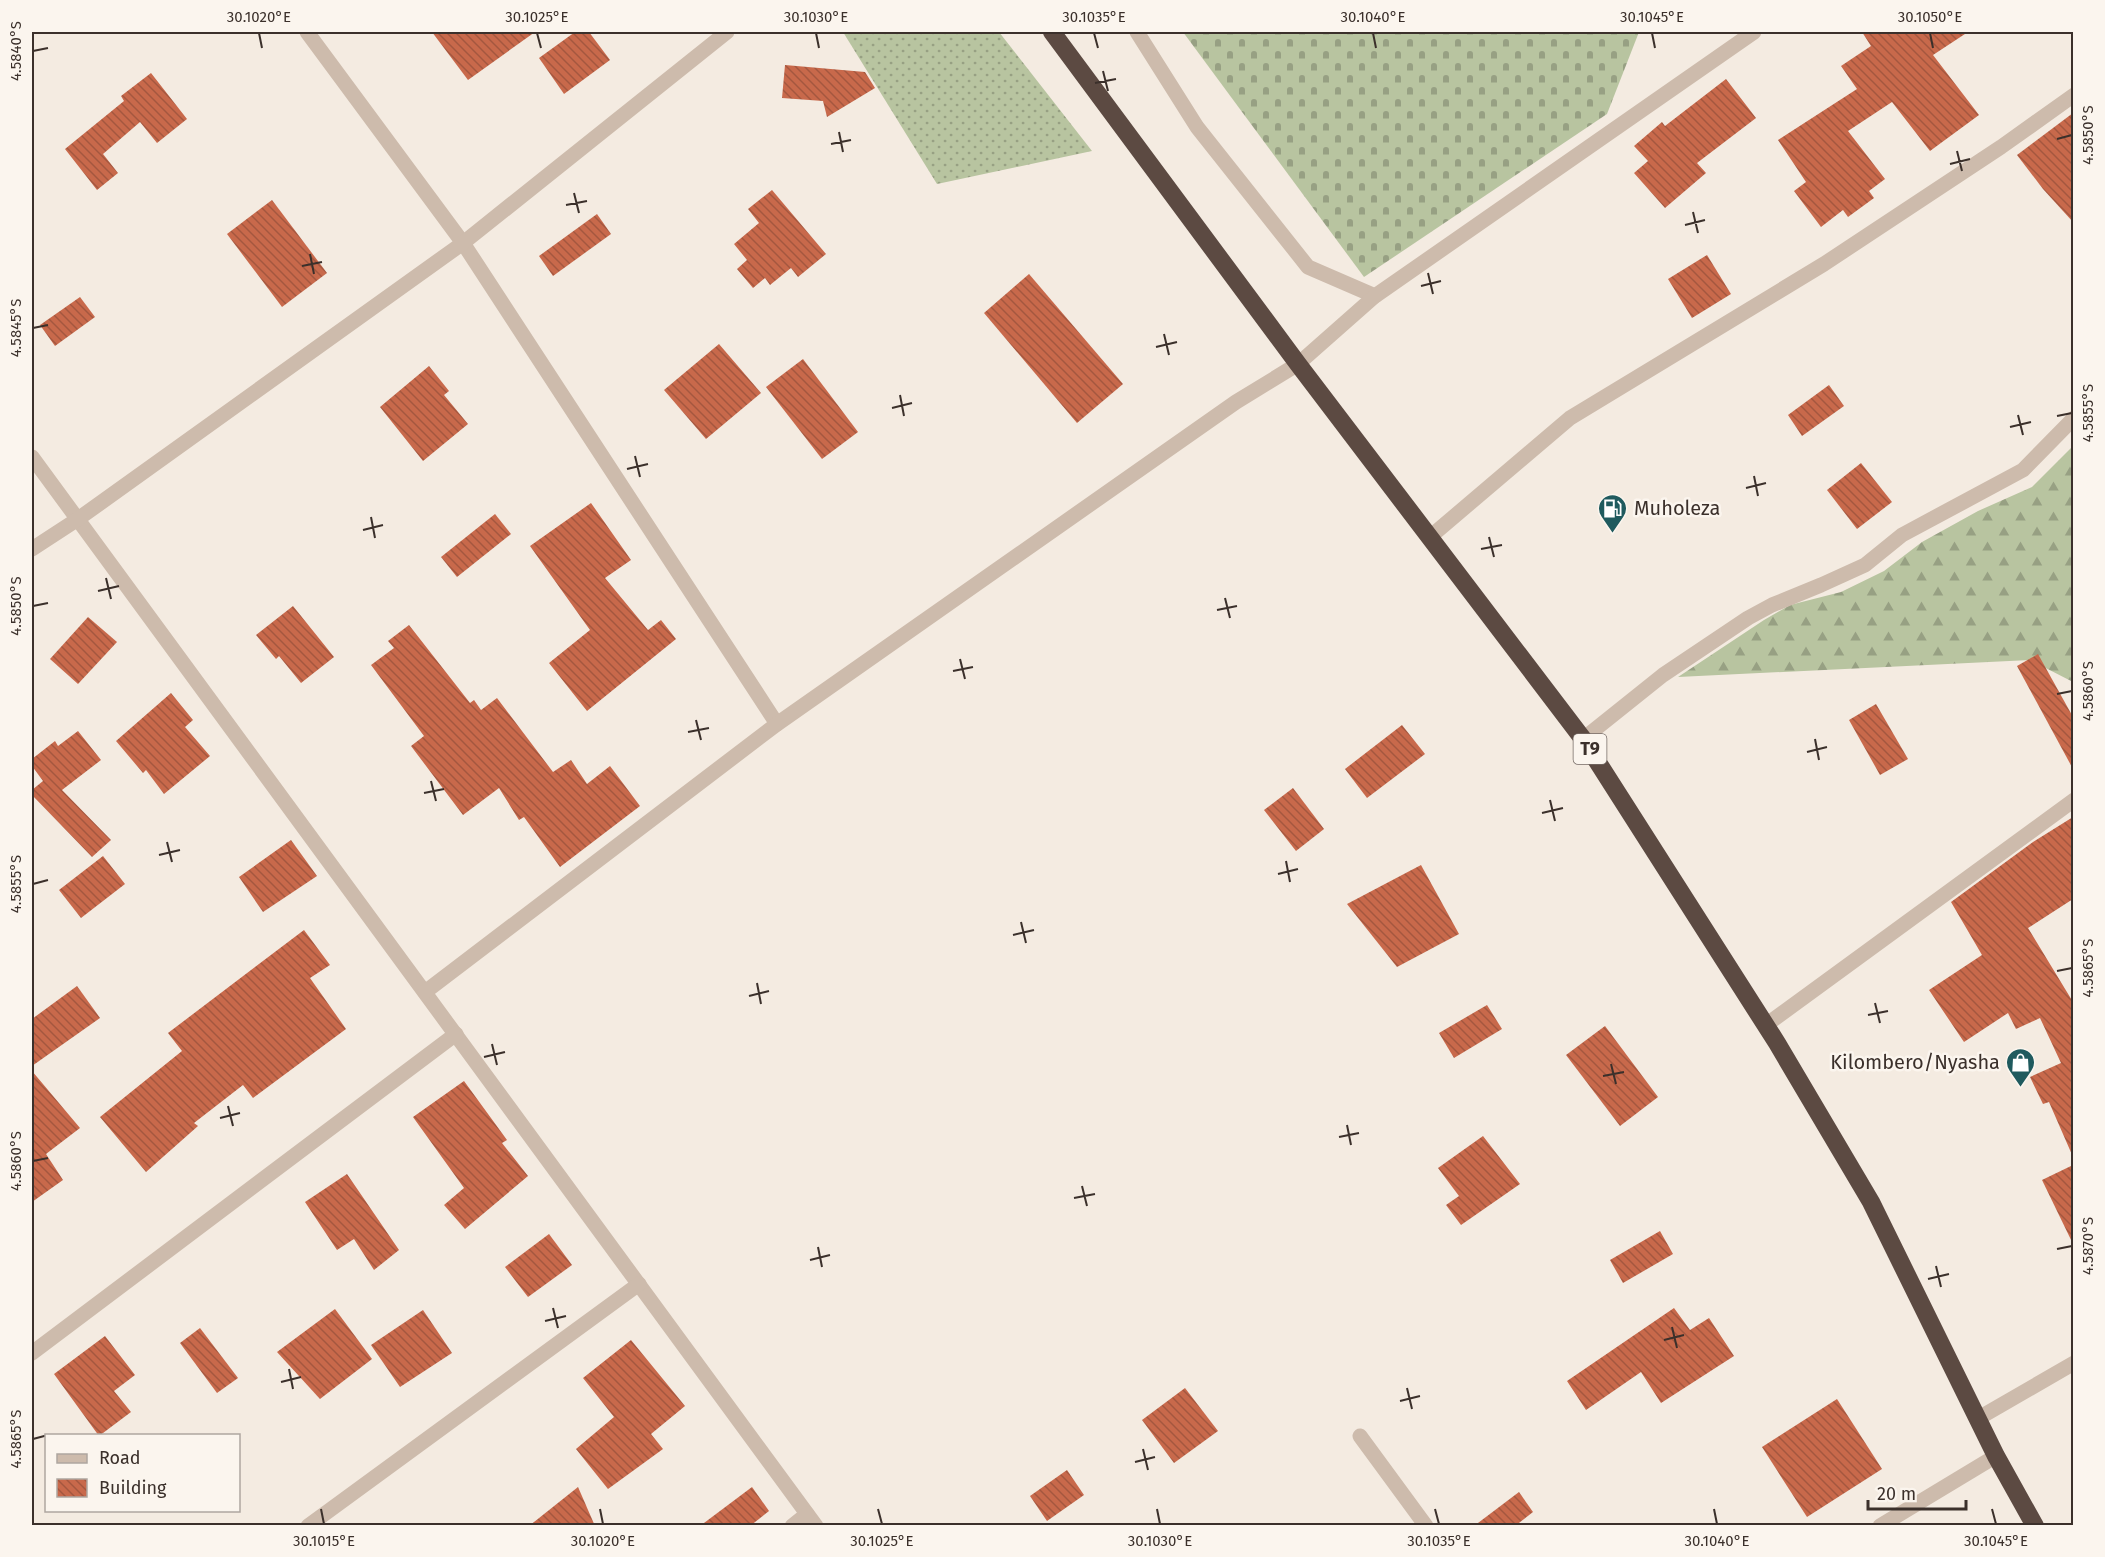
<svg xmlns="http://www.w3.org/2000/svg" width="2105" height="1557" viewBox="0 0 2105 1557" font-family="'Fira Sans',sans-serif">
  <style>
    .grass { fill: url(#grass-dots) }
    .forest { fill: url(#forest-firs) }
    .cemetery { fill: url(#cemetery-stones) }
    .building { fill: url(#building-back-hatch) }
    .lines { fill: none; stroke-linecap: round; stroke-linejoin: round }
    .street { stroke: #cdbbac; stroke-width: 15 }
    .highway { stroke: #5c4a42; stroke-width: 18 }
    .ticks { fill: none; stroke: #3b302b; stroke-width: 2 }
    .labels { text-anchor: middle; stroke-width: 5; stroke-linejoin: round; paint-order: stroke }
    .shield { fill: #fbf5ee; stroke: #756b66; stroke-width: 1.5 }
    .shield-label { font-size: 18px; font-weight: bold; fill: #3b302b }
    .poi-label { font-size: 20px; fill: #3b302b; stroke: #fbf5ee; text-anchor: start }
    .neatline { fill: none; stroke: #3b302b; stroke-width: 2 }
    .ticks-label { font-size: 15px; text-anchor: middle; fill: #3b302b }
  </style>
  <defs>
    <pattern id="grass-dots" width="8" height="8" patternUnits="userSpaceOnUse" patternTransform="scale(1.5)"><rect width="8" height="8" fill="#b8c4a0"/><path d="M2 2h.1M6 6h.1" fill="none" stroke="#97a083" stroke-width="1.8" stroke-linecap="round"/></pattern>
    <pattern id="forest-firs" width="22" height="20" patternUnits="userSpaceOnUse" patternTransform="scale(1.5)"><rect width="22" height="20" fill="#b8c4a0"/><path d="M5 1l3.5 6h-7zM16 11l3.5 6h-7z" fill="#97a083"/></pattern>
    <pattern id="cemetery-stones" width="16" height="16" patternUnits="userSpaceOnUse" patternTransform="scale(1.5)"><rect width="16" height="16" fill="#b8c4a0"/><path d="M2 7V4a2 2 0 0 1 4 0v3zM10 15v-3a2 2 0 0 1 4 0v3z" fill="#97a083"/></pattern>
    <pattern id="building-back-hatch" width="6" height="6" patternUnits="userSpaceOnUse" patternTransform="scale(1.5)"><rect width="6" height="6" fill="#c8694b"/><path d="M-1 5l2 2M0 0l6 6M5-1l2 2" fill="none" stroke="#a4573f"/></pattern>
  </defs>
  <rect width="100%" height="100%" fill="#f4ebe1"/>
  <path class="grass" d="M 843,32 L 999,32 L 1092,151 L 937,184 Z"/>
  <path class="forest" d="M 2073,446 L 2073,682 L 2030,660 L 1678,677 L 1764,620 L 1790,605 L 1841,592 L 1884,571 L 1922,542 L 1978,511 L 2032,487 Z"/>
  <path class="cemetery" d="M 1183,32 L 1639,32 L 1607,114 L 1364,277 Z"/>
  <g class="building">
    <path d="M 432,32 L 535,32 L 468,80 Z"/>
    <path d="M 575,32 L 589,32 L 610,60 L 564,94 L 539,58 Z"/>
    <path d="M 1862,32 L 1968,32 L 1933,55 L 1979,115 L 1930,151 L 1892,102 L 1848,131 L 1885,179 L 1869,191 L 1874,198 L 1848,217 L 1843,210 L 1821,227 L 1794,191 L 1806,182 L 1778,140 L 1857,89 L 1841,66 L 1871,46 Z"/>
    <path d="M 785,65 L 865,72 L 875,88 L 827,117 L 823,101 L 782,98 Z"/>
    <path d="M 151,73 L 187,119 L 157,143 L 140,122 L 103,154 L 118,173 L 97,190 L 65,149 L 124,101 L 121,96 Z"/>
    <path d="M 1726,79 L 1756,118 L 1697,163 L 1706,173 L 1665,208 L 1634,173 L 1648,161 L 1634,146 L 1662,122 L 1665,126 Z"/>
    <path d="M 2073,113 L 2073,222 L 2043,189 L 2017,155 Z"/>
    <path d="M 772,190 L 826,254 L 798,277 L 791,268 L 770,285 L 765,278 L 753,288 L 737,269 L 747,260 L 734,244 L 759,223 L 748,209 Z"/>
    <path d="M 272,200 L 327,273 L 282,307 L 227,234 Z"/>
    <path d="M 597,214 L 611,234 L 553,276 L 539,256 Z"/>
    <path d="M 1707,255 L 1731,294 L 1692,318 L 1668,279 Z"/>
    <path d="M 1029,274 L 1123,384 L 1077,423 L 984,313 Z"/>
    <path d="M 80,297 L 95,317 L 55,346 L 40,325 Z"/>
    <path d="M 719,344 L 761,393 L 706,439 L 664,390 Z"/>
    <path d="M 803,359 L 858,432 L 822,459 L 766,387 Z"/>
    <path d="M 429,366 L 449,391 L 444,395 L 468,424 L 423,461 L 380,407 Z"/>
    <path d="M 1829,385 L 1844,406 L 1802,436 L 1788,415 Z"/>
    <path d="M 1861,463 L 1892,502 L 1857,529 L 1827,490 Z"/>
    <path d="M 591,503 L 631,560 L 605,578 L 648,630 L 661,620 L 676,639 L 587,711 L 549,663 L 590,630 L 530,546 Z"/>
    <path d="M 495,514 L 511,534 L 457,577 L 441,557 Z"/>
    <path d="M 293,606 L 334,657 L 301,683 L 279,656 L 276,659 L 256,635 Z"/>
    <path d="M 88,617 L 117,642 L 78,684 L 50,659 Z"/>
    <path d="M 409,625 L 470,703 L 474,700 L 481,710 L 497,698 L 553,772 L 571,760 L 587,784 L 610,766 L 640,806 L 560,867 L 524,817 L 519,820 L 499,788 L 463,815 L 411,746 L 424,736 L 371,665 L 394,648 L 388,641 Z"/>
    <path d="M 2038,654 L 2073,717 L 2073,769 L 2017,666 Z"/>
    <path d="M 171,693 L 193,720 L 185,727 L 210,756 L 164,794 L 146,770 L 143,773 L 116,741 Z"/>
    <path d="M 1876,704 L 1908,759 L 1880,775 L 1849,720 Z"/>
    <path d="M 1402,725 L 1425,754 L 1367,798 L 1345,769 Z"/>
    <path d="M 78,731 L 101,760 L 62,790 L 111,840 L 92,857 L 32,795 L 32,790 L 43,781 L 32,766 L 32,759 L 55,741 L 58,746 Z"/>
    <path d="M 1293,788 L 1324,829 L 1296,851 L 1264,810 Z"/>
    <path d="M 2073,817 L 2073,899 L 2028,928 L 2073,1002 L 2073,1157 L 2049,1102 L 2043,1104 L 2030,1077 L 2061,1063 L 2040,1018 L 2016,1029 L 2008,1013 L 1964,1042 L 1929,990 L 1982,955 L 1951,902 L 2033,842 Z"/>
    <path d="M 291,840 L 317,876 L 263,912 L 239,877 Z"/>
    <path d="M 103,856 L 125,884 L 81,918 L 59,890 Z"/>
    <path d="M 1421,865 L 1459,934 L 1397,967 L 1347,904 Z"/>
    <path d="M 304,930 L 330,965 L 310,978 L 346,1029 L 253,1098 L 243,1085 L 194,1123 L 198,1126 L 146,1172 L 100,1117 L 182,1051 L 168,1033 Z"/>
    <path d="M 77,986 L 100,1018 L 32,1066 L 32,1019 Z"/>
    <path d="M 1487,1005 L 1502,1029 L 1454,1058 L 1439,1033 Z"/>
    <path d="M 1605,1026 L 1658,1097 L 1620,1126 L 1566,1055 Z"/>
    <path d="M 32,1071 L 80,1128 L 46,1154 L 63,1180 L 32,1202 Z"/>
    <path d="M 464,1081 L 507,1140 L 502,1143 L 528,1176 L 465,1229 L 444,1205 L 464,1188 L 413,1117 Z"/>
    <path d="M 1483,1136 L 1520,1184 L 1461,1225 L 1446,1205 L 1459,1196 L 1438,1168 Z"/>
    <path d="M 2073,1165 L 2073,1244 L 2042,1180 Z"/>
    <path d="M 347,1174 L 399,1250 L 374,1270 L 354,1239 L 337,1250 L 305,1202 Z"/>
    <path d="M 1660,1231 L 1673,1254 L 1623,1283 L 1610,1260 Z"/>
    <path d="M 549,1234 L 572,1265 L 528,1297 L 505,1267 Z"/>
    <path d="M 1674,1308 L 1690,1330 L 1709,1318 L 1734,1356 L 1661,1403 L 1641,1372 L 1586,1410 L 1567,1381 Z"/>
    <path d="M 335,1309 L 372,1359 L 320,1399 L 277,1352 Z"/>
    <path d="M 423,1310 L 452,1353 L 400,1387 L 371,1345 Z"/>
    <path d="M 200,1328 L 238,1378 L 217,1393 L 180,1343 Z"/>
    <path d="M 105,1336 L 135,1375 L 114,1391 L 131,1412 L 99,1436 L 54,1374 Z"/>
    <path d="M 631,1340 L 685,1406 L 651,1434 L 663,1449 L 608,1489 L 576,1449 L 614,1417 L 583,1378 Z"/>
    <path d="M 1185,1388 L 1218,1431 L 1174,1463 L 1142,1420 Z"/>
    <path d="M 1837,1399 L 1882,1469 L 1807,1517 L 1762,1447 Z"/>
    <path d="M 1067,1470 L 1084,1495 L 1047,1521 L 1030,1496 Z"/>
    <path d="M 578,1487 L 595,1526 L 529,1526 Z"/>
    <path d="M 752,1487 L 769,1511 L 750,1526 L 700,1526 Z"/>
    <path d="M 1519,1492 L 1533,1512 L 1515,1526 L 1474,1526 Z"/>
  </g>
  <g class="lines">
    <g class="street">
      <path d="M 307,32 L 463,243 L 777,724"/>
      <path d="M 1137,32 L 1197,127 L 1308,267 L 1375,296"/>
      <path d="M 32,457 L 816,1526"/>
      <path d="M 1430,537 L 1570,418 L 1824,264 L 2001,147 L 2074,95"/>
      <path d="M 32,549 L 78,519 L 463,243 L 727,32"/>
      <path d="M 1583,739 L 1663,675 L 1748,618 L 1772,605 L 1821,585 L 1865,565 L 1902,535 L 2023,470 L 2074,418"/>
      <path d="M 425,992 L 777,724 L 1236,402 L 1298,364 L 1375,296 L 1754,32"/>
      <path d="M 1766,1025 L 2074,800"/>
      <path d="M 32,1353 L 456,1034"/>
      <path d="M 1977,1419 L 2074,1363"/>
      <path d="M 1360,1436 L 1426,1526"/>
      <path d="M 308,1526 L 639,1284"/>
      <path d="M 792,1526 L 807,1514"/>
      <path d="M 1880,1526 L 1996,1456"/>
    </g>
    <path class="highway" d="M 1052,32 L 1298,364 L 1583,739 L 1777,1043 L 1871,1202 L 1996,1456 L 2035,1526"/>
  </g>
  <path class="ticks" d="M 259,33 L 262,48M 537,33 L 541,48M 816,33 L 819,48M 1094,33 L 1098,48M 1373,33 L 1376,48M 1652,33 L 1655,48M 1930,33 L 1933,48M 33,51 L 48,48M 1103,71 L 1108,91M 1095,83 L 1116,79M 839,132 L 843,152M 2057,139 L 2072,135M 831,144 L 851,140M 1957,151 L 1962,171M 1950,164 L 1970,159M 574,193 L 579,213M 566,205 L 587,201M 1693,212 L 1698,233M 1685,225 L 1705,220M 310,254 L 314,274M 302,266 L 322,262M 1428,273 L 1433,294M 1421,286 L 1441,281M 33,328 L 48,325M 1164,334 L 1169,355M 1156,347 L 1177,342M 900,395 L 904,416M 892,408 L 912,403M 2018,415 L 2023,435M 2057,416 L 2072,413M 2010,427 L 2031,422M 635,456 L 640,477M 627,469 L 648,464M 1754,476 L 1758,496M 1746,488 L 1766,483M 371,517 L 375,538M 363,530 L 383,525M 1489,537 L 1494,557M 1481,549 L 1502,545M 106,578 L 111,599M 98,591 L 119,586M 1225,598 L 1230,618M 33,606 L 48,603M 1217,610 L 1237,606M 960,659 L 965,679M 953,671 L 973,667M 2057,694 L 2072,691M 696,720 L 701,740M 688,732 L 709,728M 1815,739 L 1819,760M 1807,752 L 1827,747M 431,781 L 436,801M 424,793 L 444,789M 1550,800 L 1555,821M 1542,813 L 1563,808M 167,842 L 172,862M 159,855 L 180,850M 1286,861 L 1290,882M 1278,874 L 1298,869M 33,884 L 48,880M 1021,922 L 1026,943M 1013,935 L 1034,930M 2057,971 L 2072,968M 757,983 L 761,1004M 749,996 L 769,991M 1875,1003 L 1880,1023M 1868,1015 L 1888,1011M 492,1044 L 497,1065M 484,1057 L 505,1052M 1611,1064 L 1616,1084M 1603,1076 L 1624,1072M 228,1106 L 233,1126M 220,1118 L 240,1113M 1347,1125 L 1351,1145M 1339,1137 L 1359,1133M 33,1161 L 48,1158M 1082,1186 L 1087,1206M 1074,1198 L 1095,1194M 818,1247 L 822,1267M 2057,1249 L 2072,1246M 810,1260 L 830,1255M 1936,1266 L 1941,1287M 1928,1279 L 1949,1274M 553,1308 L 558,1328M 545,1321 L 566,1316M 1672,1327 L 1677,1348M 1664,1340 L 1684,1335M 289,1369 L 293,1389M 281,1382 L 301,1377M 1407,1388 L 1412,1409M 1400,1401 L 1420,1396M 33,1439 L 48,1435M 1143,1449 L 1148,1470M 1135,1462 L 1155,1457M 321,1509 L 324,1524M 600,1509 L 603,1524M 878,1509 L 882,1524M 1157,1509 L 1160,1524M 1435,1509 L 1439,1524M 1714,1509 L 1717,1524M 1992,1509 L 1996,1524"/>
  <defs>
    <symbol id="fuel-pin" viewBox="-11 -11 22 30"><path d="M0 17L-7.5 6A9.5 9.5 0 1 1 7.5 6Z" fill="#1f5a5e" stroke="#fbf5ee"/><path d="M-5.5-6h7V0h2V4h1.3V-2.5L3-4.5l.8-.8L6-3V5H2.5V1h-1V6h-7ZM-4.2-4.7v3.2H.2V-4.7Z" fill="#fff"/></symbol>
    <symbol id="shop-pin" viewBox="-11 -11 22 30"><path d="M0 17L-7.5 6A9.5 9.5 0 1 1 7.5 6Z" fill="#1f5a5e" stroke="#fbf5ee"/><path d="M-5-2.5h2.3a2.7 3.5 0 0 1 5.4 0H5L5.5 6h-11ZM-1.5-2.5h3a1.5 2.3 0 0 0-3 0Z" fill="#fff"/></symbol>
  </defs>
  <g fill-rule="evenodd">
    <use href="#fuel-pin" x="1596" y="492" width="33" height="45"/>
    <use href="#shop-pin" x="2004" y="1046" width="33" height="45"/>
  </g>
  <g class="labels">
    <rect class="shield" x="1573.5" y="734" width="33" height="30" rx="4.5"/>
    <g class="shield-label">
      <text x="1590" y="755">T9</text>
    </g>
    <g class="poi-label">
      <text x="1634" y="515">Muholeza</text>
      <text x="2000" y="1069" text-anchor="end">Kilombero/Nyasha</text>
    </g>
  </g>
  <rect width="2105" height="1557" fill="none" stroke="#fbf5ee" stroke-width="66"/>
  <rect x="45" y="1434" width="195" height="78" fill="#fbf5ee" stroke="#aea6a0" stroke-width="1.5"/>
  <rect x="57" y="1454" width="30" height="9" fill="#cdbbac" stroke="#aea6a0" stroke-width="1.5"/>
  <text x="99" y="1464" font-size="18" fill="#3b302b">Road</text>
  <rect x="57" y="1479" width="30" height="18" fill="url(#building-back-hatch)" stroke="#aea6a0" stroke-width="1.5"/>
  <text x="99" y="1494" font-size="18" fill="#3b302b">Building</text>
  <path d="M1868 1500v9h98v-9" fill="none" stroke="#3b302b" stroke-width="3"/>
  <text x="1877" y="1500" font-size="18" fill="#3b302b" stroke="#fbf5ee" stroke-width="4.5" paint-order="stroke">20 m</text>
  <rect x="33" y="33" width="2039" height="1491" class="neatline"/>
  <g class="ticks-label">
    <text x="259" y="22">30.1020°E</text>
    <text x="537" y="22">30.1025°E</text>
    <text x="816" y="22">30.1030°E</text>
    <text x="1094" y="22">30.1035°E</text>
    <text x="1373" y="22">30.1040°E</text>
    <text x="1652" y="22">30.1045°E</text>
    <text x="1930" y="22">30.1050°E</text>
    <text transform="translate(16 51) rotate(-90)" y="5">4.5840°S</text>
    <text transform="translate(2088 135) rotate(-90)" y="5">4.5850°S</text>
    <text transform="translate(16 328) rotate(-90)" y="5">4.5845°S</text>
    <text transform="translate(2088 413) rotate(-90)" y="5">4.5855°S</text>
    <text transform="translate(16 606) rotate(-90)" y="5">4.5850°S</text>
    <text transform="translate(2088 691) rotate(-90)" y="5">4.5860°S</text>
    <text transform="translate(16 884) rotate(-90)" y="5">4.5855°S</text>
    <text transform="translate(2088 968) rotate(-90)" y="5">4.5865°S</text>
    <text transform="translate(16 1161) rotate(-90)" y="5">4.5860°S</text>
    <text transform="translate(2088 1246) rotate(-90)" y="5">4.5870°S</text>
    <text transform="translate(16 1439) rotate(-90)" y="5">4.5865°S</text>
    <text x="324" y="1546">30.1015°E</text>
    <text x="603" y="1546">30.1020°E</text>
    <text x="882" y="1546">30.1025°E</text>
    <text x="1160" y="1546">30.1030°E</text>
    <text x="1439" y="1546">30.1035°E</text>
    <text x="1717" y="1546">30.1040°E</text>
    <text x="1996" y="1546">30.1045°E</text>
  </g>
</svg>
